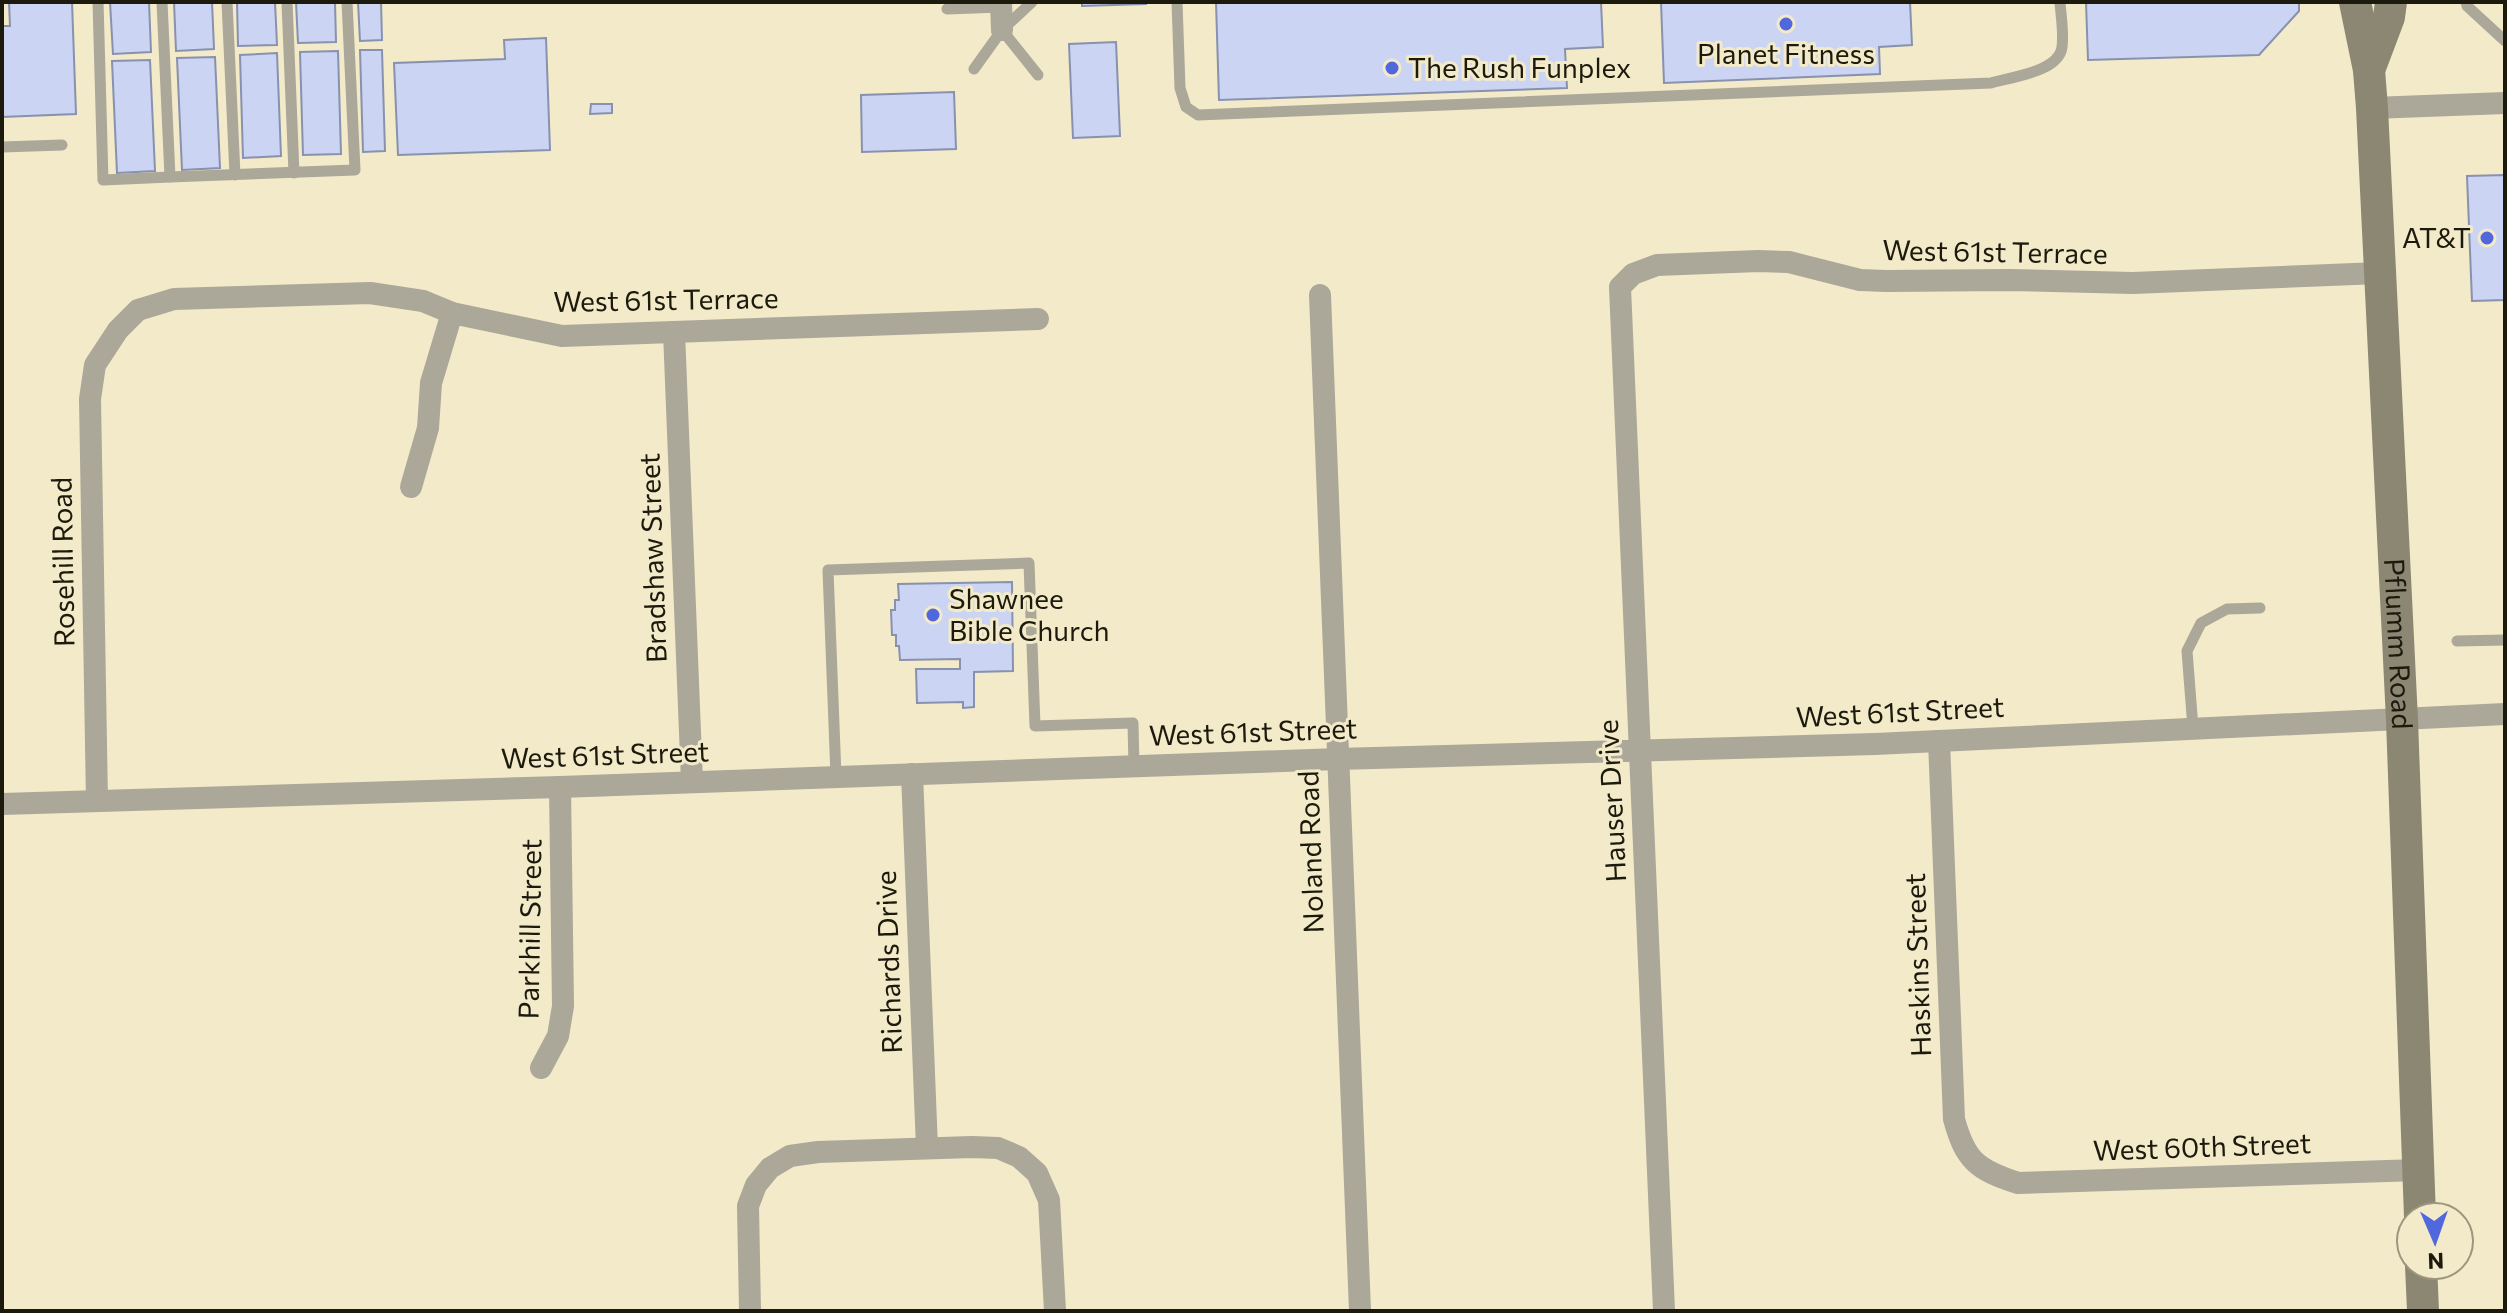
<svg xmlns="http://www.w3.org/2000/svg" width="2507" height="1313" viewBox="0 0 2507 1313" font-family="Commissioner,sans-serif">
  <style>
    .building { fill: #cbd5f3; stroke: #8891ae; stroke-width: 2 }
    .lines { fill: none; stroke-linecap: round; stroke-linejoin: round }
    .lane { stroke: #aba799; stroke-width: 11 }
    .street { stroke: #aba799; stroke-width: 22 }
    .secondary { stroke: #8c8773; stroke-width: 32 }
    .poi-dot { fill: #5067dd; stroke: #f3eac9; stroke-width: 3 }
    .labels { text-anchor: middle; stroke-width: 6; stroke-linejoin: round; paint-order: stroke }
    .poi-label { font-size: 28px; fill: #1c190d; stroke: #f3eac9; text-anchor: start }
    .street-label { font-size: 28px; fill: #1c190d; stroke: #f3eac9 }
  </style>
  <rect width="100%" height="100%" fill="#f3eac9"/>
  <g class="building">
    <path d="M 9,2 L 72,2 L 76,114 L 2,117 L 2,26 L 10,26 Z"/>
    <path d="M 110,2 L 149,2 L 151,52 L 113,54 Z"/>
    <path d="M 174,2 L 212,2 L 214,49 L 176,51 Z"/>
    <path d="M 237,2 L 275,2 L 277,45 L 238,46 Z"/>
    <path d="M 296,2 L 335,2 L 336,42 L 298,43 Z"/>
    <path d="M 358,2 L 381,2 L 382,40 L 360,41 Z"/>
    <path d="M 1082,2 L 1146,2 L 1146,4 L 1082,6 Z"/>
    <path d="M 1216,2 L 1601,2 L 1603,47 L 1565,49 L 1567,88 L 1219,100 Z"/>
    <path d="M 1661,2 L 1910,2 L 1912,45 L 1879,47 L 1880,74 L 1664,83 Z"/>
    <path d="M 2086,2 L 2299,2 L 2299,11 L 2259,55 L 2088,60 Z"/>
    <path d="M 546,38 L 550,150 L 398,155 L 394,63 L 505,59 L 504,40 Z"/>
    <path d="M 1116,42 L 1120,136 L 1073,138 L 1069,44 Z"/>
    <path d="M 360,50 L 382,50 L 385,151 L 363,152 Z"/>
    <path d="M 338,51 L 341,154 L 303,155 L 300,52 Z"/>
    <path d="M 277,53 L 281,156 L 243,158 L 240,55 Z"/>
    <path d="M 215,57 L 220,168 L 182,170 L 177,58 Z"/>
    <path d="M 150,60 L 155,171 L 117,173 L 112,61 Z"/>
    <path d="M 954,92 L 956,149 L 862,152 L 861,95 Z"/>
    <path d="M 591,104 L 612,104 L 612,113 L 590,114 Z"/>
    <path d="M 2505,175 L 2505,300 L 2472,301 L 2467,176 Z"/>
    <path d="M 1012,582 L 1013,671 L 974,672 L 974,707 L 963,708 L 963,702 L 917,703 L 916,669 L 960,669 L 960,659 L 900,660 L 899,646 L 896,646 L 896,635 L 892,635 L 891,610 L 895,610 L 895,600 L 899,600 L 898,584 Z"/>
  </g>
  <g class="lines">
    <g class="lane">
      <path d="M 98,2 L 103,180 L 170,177 L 162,2"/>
      <path d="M 227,2 L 235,175"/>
      <path d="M 287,2 L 294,173"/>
      <path d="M 1177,2 L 1180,88 L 1186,107 L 1198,115 L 1991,83 C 2011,77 2059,72 2062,47 C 2064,33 2061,17 2060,2"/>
      <path d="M 2466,2 L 2467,6 L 2505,41"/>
      <path d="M 947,9 L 1001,7"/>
      <path d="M 1002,30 L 1038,75"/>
      <path d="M 974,69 L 1002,30 L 1032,2"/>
      <path d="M 2,147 L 62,145"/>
      <path d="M 170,177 L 355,170 L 347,2"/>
      <path d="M 2457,641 L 2505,640"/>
      <path d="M 2193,728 L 2187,651 L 2201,623 L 2227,609 L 2260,608"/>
      <path d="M 836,776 L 828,570 L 1029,563 L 1035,726 L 1133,723 L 1134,766"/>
    </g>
    <g class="street">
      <path d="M 1001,2 L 1002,30"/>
      <path d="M 2372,108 L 2505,103"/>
      <path d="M 1320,295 L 1360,1311"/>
      <path d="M 674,332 L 692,782"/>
      <path d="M 411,487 L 428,428 L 431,383 L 452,313"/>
      <path d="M 1939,741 L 1954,1119 C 1965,1160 1977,1170 2018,1183 L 2419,1170"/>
      <path d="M 912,774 L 927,1148"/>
      <path d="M 97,801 L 90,399 L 95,365 L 118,330 L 138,310 L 174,299 L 370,293 L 423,301 L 452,313 L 562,336 L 1038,319"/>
      <path d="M 2,804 L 560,787 L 1338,759 L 1875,744 L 2505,714"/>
      <path d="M 541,1068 L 558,1036 L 563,1006 L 560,787"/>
      <path d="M 750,1311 L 748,1206 L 756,1185 L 770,1168 L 790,1156 L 818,1152 L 972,1147 L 998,1148 L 1019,1157 L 1037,1173 L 1049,1200 L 1055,1311"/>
      <path d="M 1664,1311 L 1620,287 L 1633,274 L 1657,265 L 1758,261 L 1789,262 L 1860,280 L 1886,281 L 2009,280 L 2133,283 L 2379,273"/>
    </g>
    <g class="secondary">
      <path id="s1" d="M 2355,2 L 2369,70 L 2372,108 L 2402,720 L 2420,1217"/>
      <path d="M 2369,70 L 2389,17 L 2391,2"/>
      <path d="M 2421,1265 L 2423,1311"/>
    </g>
  </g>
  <g class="poi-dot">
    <circle cx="1786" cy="24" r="8"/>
    <circle cx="1392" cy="68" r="8"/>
    <circle cx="2487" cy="238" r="8"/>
    <circle cx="933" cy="615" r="8"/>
  </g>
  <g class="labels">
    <g class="poi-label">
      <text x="1786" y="64" text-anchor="middle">Planet Fitness</text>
      <text x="1408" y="78">The Rush Funplex</text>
      <text x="2471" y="248" text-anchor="end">AT&amp;T</text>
      <text x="949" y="609">Shawnee<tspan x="949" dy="32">Bible Church</tspan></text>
    </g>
    <g class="street-label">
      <text transform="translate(1995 252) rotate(1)" y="10">West 61st Terrace</text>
      <text transform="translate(666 300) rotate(-1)" y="10">West 61st Terrace</text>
      <text transform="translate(653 558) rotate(-92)" y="10">Bradshaw Street</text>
      <text transform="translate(63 562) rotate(-91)" y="10">Rosehill Road</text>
      <text dy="10" stroke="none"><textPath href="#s1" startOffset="644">Pflumm Road</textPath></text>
      <text transform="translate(1900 712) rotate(-3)" y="10">West 61st Street</text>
      <text transform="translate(1253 732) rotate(-2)" y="10">West 61st Street</text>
      <text transform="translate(605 755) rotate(-2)" y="10">West 61st Street</text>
      <text transform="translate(1612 801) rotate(-93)" y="10">Hauser Drive</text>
      <text transform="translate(1311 852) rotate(-92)" y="10">Noland Road</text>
      <text transform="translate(530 929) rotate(-89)" y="10">Parkhill Street</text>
      <text transform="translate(889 962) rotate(-92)" y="10">Richards Drive</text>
      <text transform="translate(1918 965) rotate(-92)" y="10">Haskins Street</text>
      <text transform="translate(2202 1147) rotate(-2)" y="10">West 60th Street</text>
    </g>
  </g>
  <rect width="2507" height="1313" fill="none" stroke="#1c190d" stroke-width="8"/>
  <g transform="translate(2435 1241) rotate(178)"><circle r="38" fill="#f3eac9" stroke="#9d967e" stroke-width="2"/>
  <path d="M0-6L14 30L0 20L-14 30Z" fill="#5067dd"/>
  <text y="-12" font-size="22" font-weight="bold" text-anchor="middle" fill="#1c190d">N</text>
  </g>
</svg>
